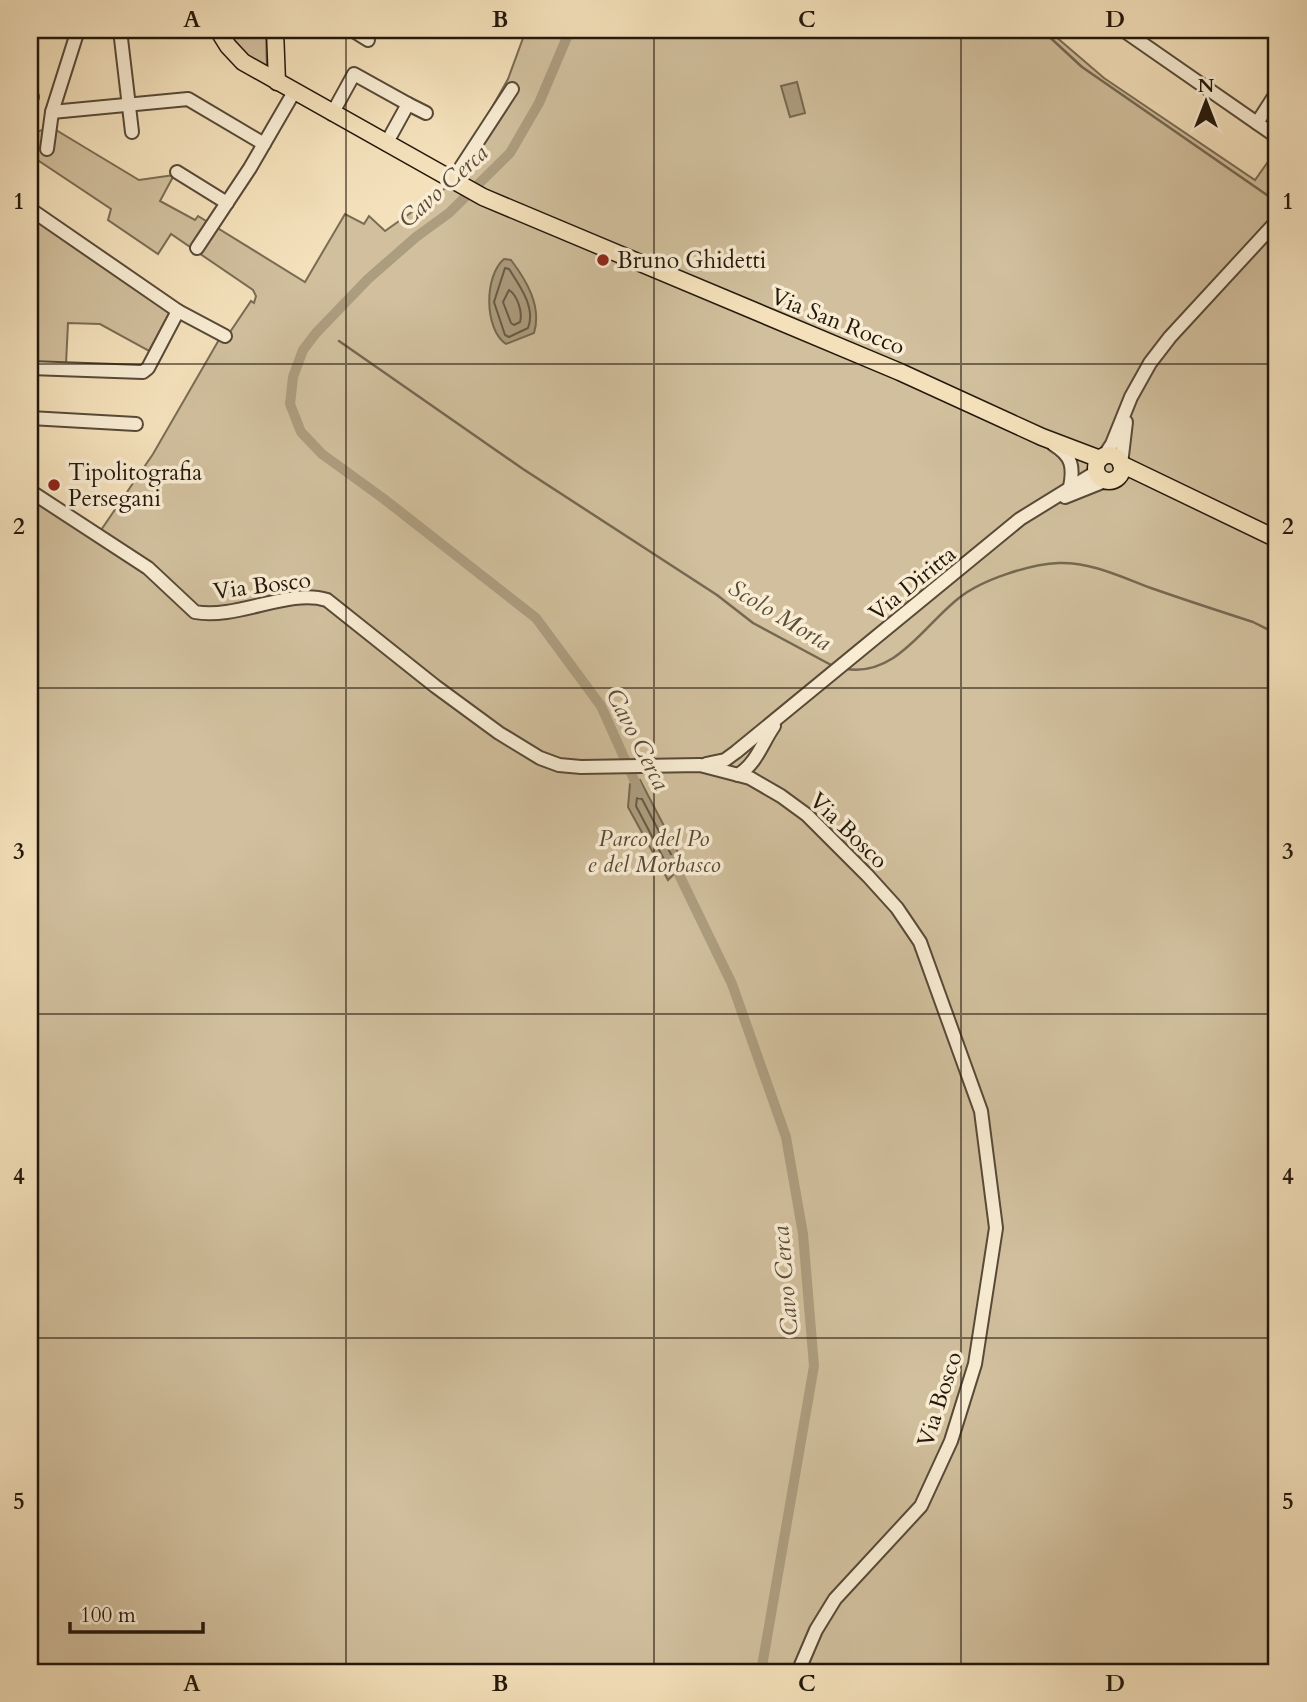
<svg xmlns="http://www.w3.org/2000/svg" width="1307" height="1702" viewBox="0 0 1307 1702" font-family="Cardo,serif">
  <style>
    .green { fill: #d1bf9d; stroke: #7a6c54; stroke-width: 2 }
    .water { fill: #ad9d7f; stroke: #766851; stroke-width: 2 }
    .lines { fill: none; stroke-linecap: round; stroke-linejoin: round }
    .shore { stroke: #685a45; stroke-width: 2 }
    .stream { stroke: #766851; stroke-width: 2.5 }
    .canal { stroke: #ad9d7f; stroke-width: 10 }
    .minor-casing { stroke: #584a37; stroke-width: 16 }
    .major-casing { stroke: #24180b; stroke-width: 19 }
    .minor { stroke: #f8ecd3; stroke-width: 12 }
    .major { stroke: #f4e1bb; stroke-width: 16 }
    .grid { fill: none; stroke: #24180b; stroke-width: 2; stroke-opacity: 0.55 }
    .poi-dot { fill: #8f2418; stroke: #f8ecd3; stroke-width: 2.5 }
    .labels { text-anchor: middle; stroke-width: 7; stroke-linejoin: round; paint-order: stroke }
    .poi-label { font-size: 23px; fill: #24180b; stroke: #f8ecd3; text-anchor: start }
    .street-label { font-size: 23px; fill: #24180b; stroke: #f8ecd3 }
    .park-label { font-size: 23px; font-style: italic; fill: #584a37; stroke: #f8ecd3 }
    .water-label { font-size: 24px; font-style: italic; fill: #5b4d39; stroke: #f8ecd3 }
    .neatline { fill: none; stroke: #24180b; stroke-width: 2.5 }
    .grid-label { font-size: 23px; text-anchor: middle; font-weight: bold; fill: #24180b }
  </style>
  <rect width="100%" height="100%" fill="#f4e1bb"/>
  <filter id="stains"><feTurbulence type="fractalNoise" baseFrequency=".00286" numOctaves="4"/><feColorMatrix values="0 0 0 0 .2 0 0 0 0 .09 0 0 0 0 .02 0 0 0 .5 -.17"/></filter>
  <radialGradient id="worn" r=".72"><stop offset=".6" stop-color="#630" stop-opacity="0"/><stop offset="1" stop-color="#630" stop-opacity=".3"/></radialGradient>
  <g class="green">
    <path d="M 226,30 L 266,30 L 267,70 L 249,58 Z"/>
    <path d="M 526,30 L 1048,30 L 1104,78 L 1255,180 L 1277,149 L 1277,1672 L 30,1672 L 30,483 L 101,530 L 153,454 L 220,338 L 230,332 L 251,301 L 254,303 L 256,296 L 253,290 L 171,234 L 158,254 L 108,220 L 111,209 L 30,155 L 30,134 L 51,127 L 139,180 L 174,175 L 160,201 L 195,220 L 198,216 L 305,282 L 345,214 L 364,224 L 369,216 L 385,231 L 447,187 L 508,79 Z"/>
    <path d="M 30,215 L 170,312 L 149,351 L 100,324 L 68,323 L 66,364 L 30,362 L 30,331 L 33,312 L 30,311 Z"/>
  </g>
  <g class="water">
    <path d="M 797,82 L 805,113 L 790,117 L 781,86 Z"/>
    <path d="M 504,259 L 511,260 C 527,281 542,307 534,333 L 506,344 C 484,329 484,276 504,259 Z"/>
    <path d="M 640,780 L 684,864 L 668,880 L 628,807 L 630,784 Z"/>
  </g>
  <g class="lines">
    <g class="shore">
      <path d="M 505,268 L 509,269 C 520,286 536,308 528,328 L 509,337 L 505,335 L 494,302 Z"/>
      <path d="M 509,290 C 517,295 523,312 520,322 L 514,325 L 511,323 L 503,302 Z"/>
      <path d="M 637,798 L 642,799 L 674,860 L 672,866 L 667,865 L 636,806 Z"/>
    </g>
    <g class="stream">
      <path d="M 1042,30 L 1082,67 L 1277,202"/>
      <path d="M 339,341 L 523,469 L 717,595 L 753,623 L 833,666"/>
      <path d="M 846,669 C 896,677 924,625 959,598 C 981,580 1030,564 1059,563 C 1091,562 1121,577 1151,588 C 1185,600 1219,611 1253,622 L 1277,634"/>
    </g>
    <g class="canal">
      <path d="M 570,30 L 539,103 L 510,153 L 449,213 L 416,237 L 368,279 L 316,333 L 303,350 L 293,377 L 290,404 L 301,432 L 322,454 L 384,499 L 536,618 L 601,706 L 640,793"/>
      <path d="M 672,860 L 732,984 L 786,1137 L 803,1234 L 814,1366 L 761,1672"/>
    </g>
    <defs>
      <g id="minor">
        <path d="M 120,30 L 132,132"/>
        <path d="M 352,30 L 368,40"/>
        <path d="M 1123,30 L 1277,137"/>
        <path d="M 30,97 L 32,97"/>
        <path d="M 408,104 L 426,113"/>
        <path d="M 52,112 L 188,99 L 264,144"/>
        <path d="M 332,114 L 354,74 L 408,104 L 386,144"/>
        <path d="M 1257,123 L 1277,92"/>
        <path d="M 47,149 L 52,112 L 78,30"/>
        <path d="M 177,172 L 227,203"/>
        <path d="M 452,181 L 512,89"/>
        <path d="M 30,209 L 178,311 L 148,368 L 143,372 L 30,368"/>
        <path d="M 197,248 L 250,168 L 294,92"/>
        <path d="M 178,311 L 225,336"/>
        <path d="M 30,418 L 136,424"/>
        <path d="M 1054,445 C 1072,456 1074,467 1070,487"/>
        <path d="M 1104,456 L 1112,444 L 1131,397 L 1150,363 L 1170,337 L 1277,221"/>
        <path d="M 1121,464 L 1126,422"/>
        <path d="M 30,491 L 148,568 L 195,612 C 237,620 288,588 327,600 L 435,686 L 499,733 L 540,758 L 559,765 L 581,767 L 700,765 L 750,778 L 781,796 L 807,815 L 868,876 L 897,908 L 920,942 L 981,1111 L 996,1228 L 975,1364 L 951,1441 L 921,1506 L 835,1599 L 816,1630 L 798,1672"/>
        <path d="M 1065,497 L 1105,481"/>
        <path d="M 706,764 L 725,760 L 736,752 L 1020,519 L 1096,472"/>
        <path d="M 738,775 C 757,763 762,743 774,726"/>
      </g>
      <g id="major">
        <path d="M 218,30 L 228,46 L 243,62 L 483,197 L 900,372 L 1042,437 L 1100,459"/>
        <path d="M 275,30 L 277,82"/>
        <circle cx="1109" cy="468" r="13"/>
        <path d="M 1121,464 L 1277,539"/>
      </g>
    </defs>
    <use href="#minor" class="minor-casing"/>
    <use href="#major" class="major-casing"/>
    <use href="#minor" class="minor"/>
    <use href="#major" class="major"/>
  </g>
  <path class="grid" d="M 346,30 L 346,1672M 654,30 L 654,1672M 961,30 L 961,1672M 30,364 L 1277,364M 30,688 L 1277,688M 30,1014 L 1277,1014M 30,1338 L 1277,1338"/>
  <g class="poi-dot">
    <circle cx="603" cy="260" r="7"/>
    <circle cx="54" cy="485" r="7"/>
  </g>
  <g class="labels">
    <g class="poi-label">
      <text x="617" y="268">Bruno Ghidetti</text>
      <text x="68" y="480">Tipolitografia<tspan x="68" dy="26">Persegani</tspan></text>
    </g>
    <g class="street-label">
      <text transform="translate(838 321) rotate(22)" y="8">Via San Rocco</text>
      <text transform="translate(912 583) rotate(-39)" y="8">Via Diritta</text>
      <text transform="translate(262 585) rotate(-7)" y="8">Via Bosco</text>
      <text transform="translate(849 830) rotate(44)" y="8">Via Bosco</text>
      <text transform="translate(939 1399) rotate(-72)" y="8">Via Bosco</text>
    </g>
    <g class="park-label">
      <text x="654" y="846">Parco del Po<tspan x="654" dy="26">e del Morbasco</tspan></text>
    </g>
    <g class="water-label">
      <text transform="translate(443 186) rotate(-42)" y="8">Cavo Cerca</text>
      <text transform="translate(780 615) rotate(31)" y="8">Scolo Morta</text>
      <text transform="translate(638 739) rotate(63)" y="8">Cavo Cerca</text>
      <text transform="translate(785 1281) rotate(-95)" y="8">Cavo Cerca</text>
    </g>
  </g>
  <rect width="1307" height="1702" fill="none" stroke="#f4e1bb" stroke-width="77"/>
  <g transform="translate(1206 102)" stroke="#f8ecd3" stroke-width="5" paint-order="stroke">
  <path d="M0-5L12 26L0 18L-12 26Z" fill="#24180b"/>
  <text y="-10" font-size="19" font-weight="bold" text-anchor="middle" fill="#24180b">N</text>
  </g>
  <path d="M70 1622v10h133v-10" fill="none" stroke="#24180b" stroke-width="3.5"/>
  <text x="80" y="1622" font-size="21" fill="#24180b" stroke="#f8ecd3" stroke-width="5" paint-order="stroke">100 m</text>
  <rect x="38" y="38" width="1230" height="1626" class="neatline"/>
  <g class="grid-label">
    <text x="192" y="27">A</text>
    <text x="500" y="27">B</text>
    <text x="807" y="27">C</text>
    <text x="1115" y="27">D</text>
    <text x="19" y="209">1</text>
    <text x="1288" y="209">1</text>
    <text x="19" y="534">2</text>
    <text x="1288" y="534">2</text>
    <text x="19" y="859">3</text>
    <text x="1288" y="859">3</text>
    <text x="19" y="1184">4</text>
    <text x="1288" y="1184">4</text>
    <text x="19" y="1509">5</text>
    <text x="1288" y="1509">5</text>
    <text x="192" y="1691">A</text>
    <text x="500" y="1691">B</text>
    <text x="807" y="1691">C</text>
    <text x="1115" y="1691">D</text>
  </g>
  <rect width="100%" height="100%" filter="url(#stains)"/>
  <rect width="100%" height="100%" fill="url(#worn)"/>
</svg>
